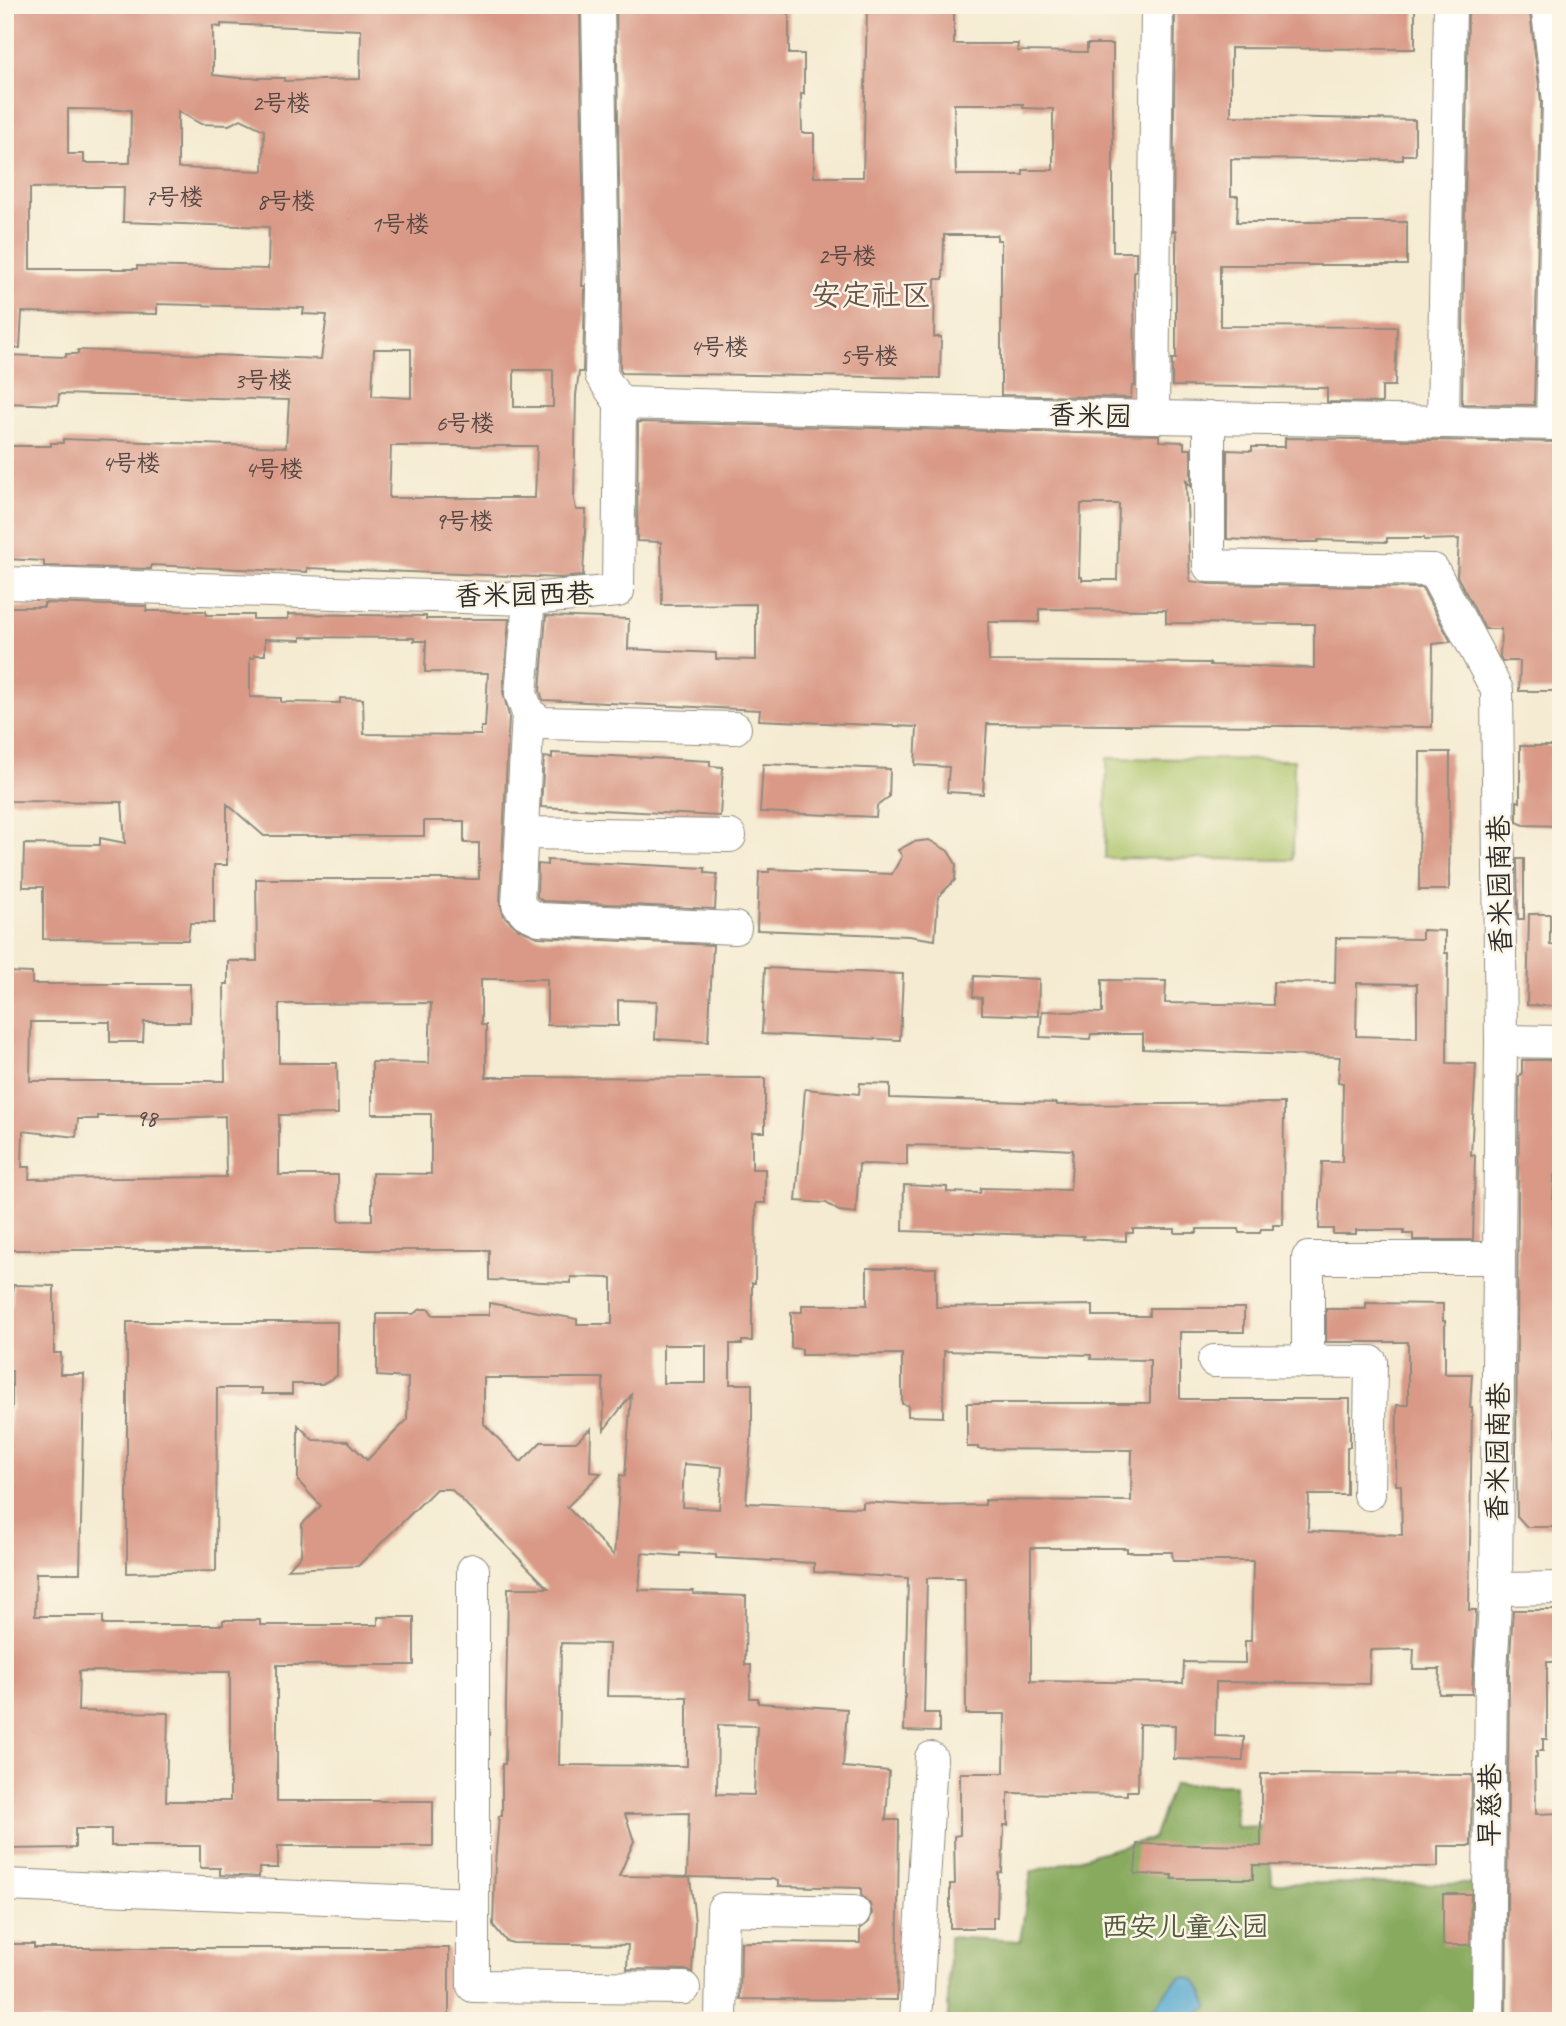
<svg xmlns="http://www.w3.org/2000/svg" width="1566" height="2026" viewBox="0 0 1566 2026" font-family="Caveat,'LXGW WenKai TC',sans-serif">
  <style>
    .green { fill: #abc46a; stroke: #6b784a; stroke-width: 2 }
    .forest { fill: #88aa5e; stroke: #5a6a44; stroke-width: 2 }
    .water { fill: #55a7d0; stroke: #40697e; stroke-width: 2 }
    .building { fill: #d99986; fill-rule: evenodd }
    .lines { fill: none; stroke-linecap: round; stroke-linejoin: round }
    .minor-casing { stroke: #908b7e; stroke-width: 34 }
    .minor { stroke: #fff; stroke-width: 32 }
    .labels { text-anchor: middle; stroke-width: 5; stroke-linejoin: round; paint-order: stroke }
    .number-label { font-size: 24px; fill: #564642 }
    .street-label { font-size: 28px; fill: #2b2b2b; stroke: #fcf5e5 }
    .park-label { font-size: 28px; fill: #51593e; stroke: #fcf5e5 }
    .neighbourhood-label { font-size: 30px; fill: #68524b; stroke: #fcf5e5 }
  </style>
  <rect width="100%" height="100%" fill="#fcf5e5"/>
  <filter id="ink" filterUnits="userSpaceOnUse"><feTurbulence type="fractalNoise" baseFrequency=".0143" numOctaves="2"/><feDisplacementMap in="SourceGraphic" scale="14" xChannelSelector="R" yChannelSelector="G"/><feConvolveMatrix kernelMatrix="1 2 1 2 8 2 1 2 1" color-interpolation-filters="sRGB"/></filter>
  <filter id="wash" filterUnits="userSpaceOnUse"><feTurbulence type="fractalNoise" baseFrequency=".00686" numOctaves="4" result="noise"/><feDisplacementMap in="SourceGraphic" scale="28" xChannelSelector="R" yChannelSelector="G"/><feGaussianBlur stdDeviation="1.57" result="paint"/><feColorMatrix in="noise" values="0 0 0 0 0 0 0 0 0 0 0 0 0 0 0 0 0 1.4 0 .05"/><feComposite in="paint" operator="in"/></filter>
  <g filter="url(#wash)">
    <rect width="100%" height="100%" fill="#f5ebd2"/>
    <path class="green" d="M 1107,758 L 1294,760 L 1293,860 L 1105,858 Z"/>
    <path class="forest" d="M 1173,1784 L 1235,1784 L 1236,1827 L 1269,1826 L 1272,1883 L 1480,1884 L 1474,2021 L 948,2021 L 949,1937 L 1020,1941 L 1031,1872 L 1153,1838 Z"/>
    <path class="water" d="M 1183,1977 C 1200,1978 1203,1992 1209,2006 L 1190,2021 L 1106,2021 C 1120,2015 1136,2021 1149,2012 C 1165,2003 1166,1982 1183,1977 Z"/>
    <g id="blocks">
      <g class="building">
        <path d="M 5,5 L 490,5 L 550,8 L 550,5 L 573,5 L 573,9 L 580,9 L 584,244 L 582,286 L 585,286 L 585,290 L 583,372 L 579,372 L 576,395 L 574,499 L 576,510 L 586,510 L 583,576 L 562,578 L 307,568 L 307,572 L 151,565 L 151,569 L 44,566 L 44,561 L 7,559 L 5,446 L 51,446 L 51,443 L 63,443 L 63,439 L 286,447 L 289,400 L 59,394 L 58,405 L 5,403 L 5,355 L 66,357 L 66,354 L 78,354 L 78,350 L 321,359 L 327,315 L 303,314 L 304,308 L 157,304 L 157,314 L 22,312 L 20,348 L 5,348 ZM 221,24 L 361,30 L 360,79 L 284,81 L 284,78 L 239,78 L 213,75 L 213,26 L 221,27 ZM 68,109 L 131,110 L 130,163 L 84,163 L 84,154 L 68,154 ZM 178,111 L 201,124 L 229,125 L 241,119 L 264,130 L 263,171 L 178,168 ZM 83,187 L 124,187 L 123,222 L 269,227 L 268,269 L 137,266 L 137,269 L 30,269 L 30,188 ZM 374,349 L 411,349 L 411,398 L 372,396 ZM 514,370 L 553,370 L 553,407 L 514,407 ZM 391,446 L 537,446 L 535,498 L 389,498 Z"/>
        <path d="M 616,5 L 789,5 L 789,54 L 804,54 L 804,94 L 801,94 L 802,133 L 814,133 L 814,177 L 863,177 L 867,8 L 914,9 L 914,5 L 954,5 L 954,44 L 1018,44 L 1017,51 L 1087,52 L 1087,44 L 1113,44 L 1113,252 L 1136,252 L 1136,271 L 1134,271 L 1135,386 L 1132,386 L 1131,398 L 1001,395 L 1001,240 L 997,240 L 997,235 L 944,235 L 943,279 L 935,279 L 934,337 L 941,337 L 940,378 L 622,373 L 620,370 L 621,290 ZM 954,104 L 1023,104 L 1023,108 L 1053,109 L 1053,170 L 1023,170 L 1023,175 L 956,175 Z"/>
        <path d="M 1175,5 L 1415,5 L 1415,49 L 1231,48 L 1231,116 L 1415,120 L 1415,155 L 1403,155 L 1403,160 L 1231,159 L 1231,196 L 1238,196 L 1237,222 L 1407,222 L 1407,265 L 1220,265 L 1220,326 L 1397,327 L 1395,386 L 1382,386 L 1382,403 L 1327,402 L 1327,388 L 1172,386 L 1172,359 L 1176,359 L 1176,231 L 1173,231 Z"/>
        <path d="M 1468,5 L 1529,5 L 1541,102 L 1534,405 L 1462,404 Z"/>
        <path d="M 638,422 L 1159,435 L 1159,441 L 1184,442 L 1184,449 L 1191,449 L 1191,487 L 1186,480 L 1190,581 L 1209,584 L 1422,588 L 1451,642 L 1433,644 L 1432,727 L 987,724 L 983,794 L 947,792 L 949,767 L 915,765 L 917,727 L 759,720 L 760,710 L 543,700 L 540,691 L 546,616 L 629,619 L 628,649 L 716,653 L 716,659 L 756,660 L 756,604 L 662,605 L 661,542 L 637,541 ZM 1081,504 L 1119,504 L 1117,580 L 1082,580 L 1082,577 L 1079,577 ZM 1039,609 L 1166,610 L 1166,623 L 1314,624 L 1314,668 L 1210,665 L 1210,663 L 989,661 L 988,622 L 1039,622 Z"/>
        <path d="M 1285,438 L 1561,442 L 1561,691 L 1519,691 L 1520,661 L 1502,661 L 1500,657 L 1501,629 L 1485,629 L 1457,576 L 1459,539 L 1424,540 L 1424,538 L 1387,538 L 1387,542 L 1318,540 L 1318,542 L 1281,542 L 1227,539 L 1227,450 L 1252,451 L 1252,447 L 1285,447 Z"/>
        <path d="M 44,603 L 147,606 L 146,611 L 206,611 L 206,615 L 253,615 L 253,619 L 288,619 L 288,614 L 426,616 L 426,619 L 509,619 L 503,692 L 509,716 L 500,903 L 504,916 L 518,929 L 538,937 L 713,945 L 708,1042 L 655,1039 L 657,1001 L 618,1000 L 618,1026 L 547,1025 L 547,979 L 481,979 L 481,1025 L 486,1025 L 486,1077 L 765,1078 L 765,1132 L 752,1132 L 752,1169 L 765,1169 L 765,1203 L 756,1203 L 755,1283 L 752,1283 L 752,1341 L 742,1341 L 742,1344 L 730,1344 L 730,1384 L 752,1384 L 752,1424 L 746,1503 L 863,1508 L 863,1502 L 924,1506 L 985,1505 L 985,1500 L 1131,1501 L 1132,1450 L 978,1449 L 978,1447 L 967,1447 L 967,1403 L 1150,1403 L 1150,1360 L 1091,1359 L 1091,1355 L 944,1351 L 943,1417 L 908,1416 L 908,1405 L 902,1404 L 902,1354 L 802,1355 L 802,1349 L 791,1348 L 791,1312 L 802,1312 L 802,1305 L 867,1305 L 867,1268 L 936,1268 L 936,1307 L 1093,1305 L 1093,1316 L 1149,1316 L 1149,1308 L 1244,1308 L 1244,1332 L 1180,1332 L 1180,1399 L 1350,1399 L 1350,1447 L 1347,1447 L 1347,1495 L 1309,1495 L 1308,1531 L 1402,1535 L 1401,1485 L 1396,1485 L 1397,1405 L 1408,1405 L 1408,1342 L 1326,1342 L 1326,1309 L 1366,1309 L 1366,1303 L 1443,1304 L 1443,1321 L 1445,1321 L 1445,1374 L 1472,1374 L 1470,1408 L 1472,1408 L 1469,1610 L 1476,1610 L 1472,1694 L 1439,1694 L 1440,1669 L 1413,1669 L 1414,1649 L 1370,1650 L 1369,1684 L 1216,1682 L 1215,1736 L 1244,1737 L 1243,1761 L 1174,1759 L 1175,1725 L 1139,1724 L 1138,1791 L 1127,1791 L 1127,1795 L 1008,1793 L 1008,1825 L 1004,1825 L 1002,1872 L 998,1873 L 997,1917 L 993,1917 L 993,1928 L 950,1928 L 950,1884 L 955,1884 L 954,1836 L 960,1835 L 960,1773 L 1004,1773 L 1005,1714 L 966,1714 L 965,1578 L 927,1578 L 924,1713 L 939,1713 L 939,1732 L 904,1731 L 908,1578 L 814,1572 L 814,1563 L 716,1558 L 716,1555 L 680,1553 L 680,1556 L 642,1553 L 639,1590 L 694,1591 L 693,1594 L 746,1596 L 745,1665 L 751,1665 L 750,1698 L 758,1698 L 758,1703 L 847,1709 L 843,1767 L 889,1771 L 886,1820 L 899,1820 L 897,2000 L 740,1999 L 741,1942 L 860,1943 L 860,1929 L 869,1922 L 872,1913 L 870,1904 L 861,1895 L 861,1888 L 778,1886 L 778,1881 L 772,1879 L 687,1877 L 689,1813 L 625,1814 L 634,1841 L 619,1876 L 690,1877 L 695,1922 L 692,1972 L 684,1970 L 627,1969 L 628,1945 L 513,1943 L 506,1941 L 493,1925 L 495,1864 L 499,1816 L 502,1816 L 502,1764 L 505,1764 L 508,1588 L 548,1588 L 451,1489 L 436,1489 L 358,1566 L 288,1569 L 301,1555 L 302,1524 L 321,1506 L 298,1481 L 298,1425 L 313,1440 L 348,1441 L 367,1460 L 407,1420 L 408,1378 L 377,1376 L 377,1314 L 413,1314 L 421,1309 L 429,1309 L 433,1315 L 489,1315 L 489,1303 L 577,1319 L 577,1324 L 612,1324 L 612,1278 L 571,1277 L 571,1283 L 489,1280 L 489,1250 L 7,1250 L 5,1222 L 5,972 L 32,973 L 32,984 L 190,984 L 190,1022 L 144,1022 L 143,1042 L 110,1042 L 110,1022 L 31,1022 L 30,1081 L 225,1081 L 224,984 L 228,984 L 228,961 L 257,961 L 256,879 L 479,879 L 479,843 L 464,843 L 464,821 L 424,821 L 424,836 L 264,836 L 227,804 L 227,865 L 214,865 L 214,923 L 190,923 L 188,940 L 43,939 L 43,887 L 23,887 L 24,844 L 100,845 L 100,838 L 125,843 L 122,802 L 7,801 L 5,607 L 44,607 ZM 301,637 L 414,638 L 414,641 L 426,641 L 425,672 L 488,673 L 485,727 L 481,727 L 481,735 L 364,734 L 363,699 L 340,698 L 340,703 L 281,702 L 281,698 L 250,697 L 250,658 L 254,658 L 254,655 L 265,655 L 265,639 L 301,640 ZM 431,1003 L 429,1063 L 372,1062 L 372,1114 L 431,1114 L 431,1174 L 372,1173 L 372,1220 L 339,1221 L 338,1175 L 279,1175 L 279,1115 L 338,1114 L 337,1063 L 279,1063 L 279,1004 ZM 98,1116 L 145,1116 L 145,1119 L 225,1116 L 226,1177 L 29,1179 L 30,1167 L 22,1167 L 23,1131 L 76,1137 L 78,1119 L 98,1119 ZM 663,1345 L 706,1345 L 706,1383 L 663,1383 ZM 484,1378 L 603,1378 L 604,1430 L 631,1395 L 625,1476 L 620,1475 L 614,1556 L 567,1507 L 601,1473 L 590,1472 L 591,1428 L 576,1442 L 541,1442 L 521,1462 L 484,1424 ZM 684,1464 L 722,1467 L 719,1509 L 682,1507 ZM 1031,1548 L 1127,1548 L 1127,1552 L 1172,1552 L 1173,1561 L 1253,1561 L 1251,1641 L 1245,1641 L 1245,1663 L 1184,1662 L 1183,1683 L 1031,1681 ZM 561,1643 L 609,1644 L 607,1696 L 687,1697 L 687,1766 L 559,1765 ZM 718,1725 L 757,1726 L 754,1795 L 717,1794 Z"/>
        <path d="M 1520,746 L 1561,746 L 1561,826 L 1524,825 L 1517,822 L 1517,801 L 1520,802 Z"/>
        <path d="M 1420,752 L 1450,752 L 1449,890 L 1419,890 Z"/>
        <path d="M 552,753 L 710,761 L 710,766 L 723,767 L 720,816 L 541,807 L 544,757 L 552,758 Z"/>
        <path d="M 763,764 L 890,769 L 889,797 L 877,806 L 876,817 L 760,812 Z"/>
        <path d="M 929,840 L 948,851 L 956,864 L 955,880 L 938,897 L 935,940 L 909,936 L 757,930 L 759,872 L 769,872 L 769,869 L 892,874 L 902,856 L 898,850 L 913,842 Z"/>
        <path d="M 1517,859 L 1524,859 L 1524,919 L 1518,919 Z"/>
        <path d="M 547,860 L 705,868 L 705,873 L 717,874 L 715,909 L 543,901 L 537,897 L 538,864 L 547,865 Z"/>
        <path d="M 1529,914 L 1550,914 L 1550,945 L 1561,946 L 1561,1006 L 1527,1005 Z"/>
        <path d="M 1422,930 L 1445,931 L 1445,953 L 1448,953 L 1447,1063 L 1476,1064 L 1471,1155 L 1475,1155 L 1473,1240 L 1413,1240 L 1413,1234 L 1404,1234 L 1404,1230 L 1356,1230 L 1356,1234 L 1333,1234 L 1333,1229 L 1319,1229 L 1322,1162 L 1342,1162 L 1343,1083 L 1338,1082 L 1340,1057 L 1143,1049 L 1143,1034 L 1091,1034 L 1090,1039 L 1040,1037 L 1042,1011 L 1102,1013 L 1102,980 L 1166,981 L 1165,1003 L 1273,1005 L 1273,982 L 1335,983 L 1336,938 L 1422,939 ZM 1357,983 L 1417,984 L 1417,1038 L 1356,1036 Z"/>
        <path d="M 765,968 L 903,974 L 900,1040 L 762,1034 Z"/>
        <path d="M 974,976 L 1039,979 L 1038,1016 L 982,1014 L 982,998 L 973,997 Z"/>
        <path d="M 1522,1060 L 1561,1060 L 1561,1164 L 1559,1175 L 1554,1175 L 1553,1199 L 1553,1243 L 1559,1244 L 1558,1255 L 1561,1255 L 1557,1324 L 1557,1475 L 1561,1475 L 1561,1527 L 1527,1527 L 1517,1516 L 1516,1454 L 1519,1076 L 1522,1073 Z"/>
        <path d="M 860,1083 L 890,1084 L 890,1098 L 1057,1103 L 1057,1105 L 1284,1103 L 1283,1225 L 1273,1225 L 1273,1229 L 1261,1229 L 1260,1233 L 1239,1233 L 1239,1229 L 1197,1229 L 1197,1233 L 1175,1233 L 1175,1229 L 1133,1229 L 1133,1233 L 1126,1233 L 1126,1241 L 1083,1239 L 1084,1236 L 903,1231 L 904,1185 L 947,1187 L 947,1192 L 980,1193 L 981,1188 L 1070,1190 L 1073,1150 L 1034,1148 L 907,1145 L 907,1165 L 859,1164 L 856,1213 L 839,1211 L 826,1203 L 796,1201 L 805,1089 L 859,1094 Z"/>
        <path d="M 13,1285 L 54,1286 L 54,1353 L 61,1353 L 60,1374 L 84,1374 L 80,1573 L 36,1573 L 35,1616 L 103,1616 L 103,1625 L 223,1625 L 223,1620 L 260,1620 L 260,1625 L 378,1625 L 378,1617 L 414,1617 L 414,1665 L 277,1665 L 277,1801 L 433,1801 L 433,1846 L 278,1846 L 278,1868 L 259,1868 L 259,1877 L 220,1875 L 220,1868 L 200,1868 L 200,1846 L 111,1846 L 111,1829 L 75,1829 L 75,1848 L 5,1849 L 5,1633 L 10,1410 L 12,1410 L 12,1371 L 5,1371 L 5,1306 L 12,1305 ZM 79,1671 L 230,1672 L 230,1801 L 166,1801 L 168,1713 L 78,1711 Z"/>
        <path d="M 127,1322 L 337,1322 L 337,1376 L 322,1384 L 292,1384 L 292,1394 L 262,1394 L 262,1388 L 217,1388 L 216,1571 L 127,1573 Z"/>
        <path d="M 1513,1610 L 1561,1610 L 1561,1662 L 1547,1662 L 1547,1739 L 1543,1739 L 1543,1751 L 1537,1751 L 1537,1757 L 1535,1757 L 1536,1814 L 1561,1813 L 1561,2021 L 1506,2021 L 1509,1671 Z"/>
        <path d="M 1261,1774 L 1472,1775 L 1471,1846 L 1438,1846 L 1438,1867 L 1253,1865 L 1253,1879 L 1172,1879 L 1172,1875 L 1135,1874 L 1137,1844 L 1261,1846 Z"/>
        <path d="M 1443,1894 L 1471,1894 L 1470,1945 L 1443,1945 Z"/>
        <path d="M 7,1944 L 34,1944 L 34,1948 L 449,1948 L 449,2021 L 9,2021 L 9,1972 L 7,1972 Z"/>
      </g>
    </g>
  </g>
  <g filter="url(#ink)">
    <use href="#blocks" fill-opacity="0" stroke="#908b7e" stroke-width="2"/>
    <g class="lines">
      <defs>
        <g id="minor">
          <path d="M 1547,5 L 1559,101 L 1552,424"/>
          <path d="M 620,403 L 1153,417 L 1561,424"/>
          <path d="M 1153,417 L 1157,5"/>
          <path d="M 1209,417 L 1209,566 L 1433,570 L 1497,690 L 1501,1041 L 1496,1589 L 1491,1670 L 1488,2021"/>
          <path d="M 1443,422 L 1450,5"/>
          <path d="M 5,583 L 529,599 L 618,591 L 620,403 L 601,375 L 603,290 L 598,5"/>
          <path d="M 529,599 L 521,694 L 528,713 L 542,723 L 735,728"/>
          <path d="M 528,713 L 518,904 L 526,913 L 539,919 L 735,928"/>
          <path d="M 522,833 L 730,836"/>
          <path d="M 1501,1041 L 1561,1042"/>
          <path d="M 1214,1361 L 1371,1362 L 1369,1494"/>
          <path d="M 1308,1362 L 1308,1258 L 1499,1258"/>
          <path d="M 473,1570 L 473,1904"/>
          <path d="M 1496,1589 L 1561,1588"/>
          <path d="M 5,1885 L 473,1904 L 473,1986 L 684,1988"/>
          <path d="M 721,2021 L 723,1909 L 854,1912"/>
          <path d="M 916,2021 L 931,1758"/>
        </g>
      </defs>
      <use href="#minor" class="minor-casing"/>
      <use href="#minor" class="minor"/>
    </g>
  </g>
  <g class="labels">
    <g class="number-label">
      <text x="281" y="111">2号楼</text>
      <text x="174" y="205">7号楼</text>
      <text x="286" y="209">8号楼</text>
      <text x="400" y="232">1号楼</text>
      <text x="847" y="264">2号楼</text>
      <text x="719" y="355">4号楼</text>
      <text x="869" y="364">5号楼</text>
      <text x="263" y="388">3号楼</text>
      <text x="465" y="431">6号楼</text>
      <text x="131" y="471">4号楼</text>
      <text x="274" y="477">4号楼</text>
      <text x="464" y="529">9号楼</text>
      <text x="146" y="1126">98</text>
    </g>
    <g class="street-label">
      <text transform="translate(1090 415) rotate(2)" y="10">香米园</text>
      <text transform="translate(524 594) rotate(-1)" y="10">香米园西巷</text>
      <text transform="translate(1499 885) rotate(-91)" y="10">香米园南巷</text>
      <text transform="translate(1497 1452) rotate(-89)" y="10">香米园南巷</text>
      <text transform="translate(1489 1805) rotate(-89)" y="10">早慈巷</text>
    </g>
    <g class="park-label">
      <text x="1185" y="1936">西安儿童公园</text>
    </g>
    <g class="neighbourhood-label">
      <text x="871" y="305">安定社区</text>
    </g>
  </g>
  <rect width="1566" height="2026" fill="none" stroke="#fcf5e5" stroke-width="28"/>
</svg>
